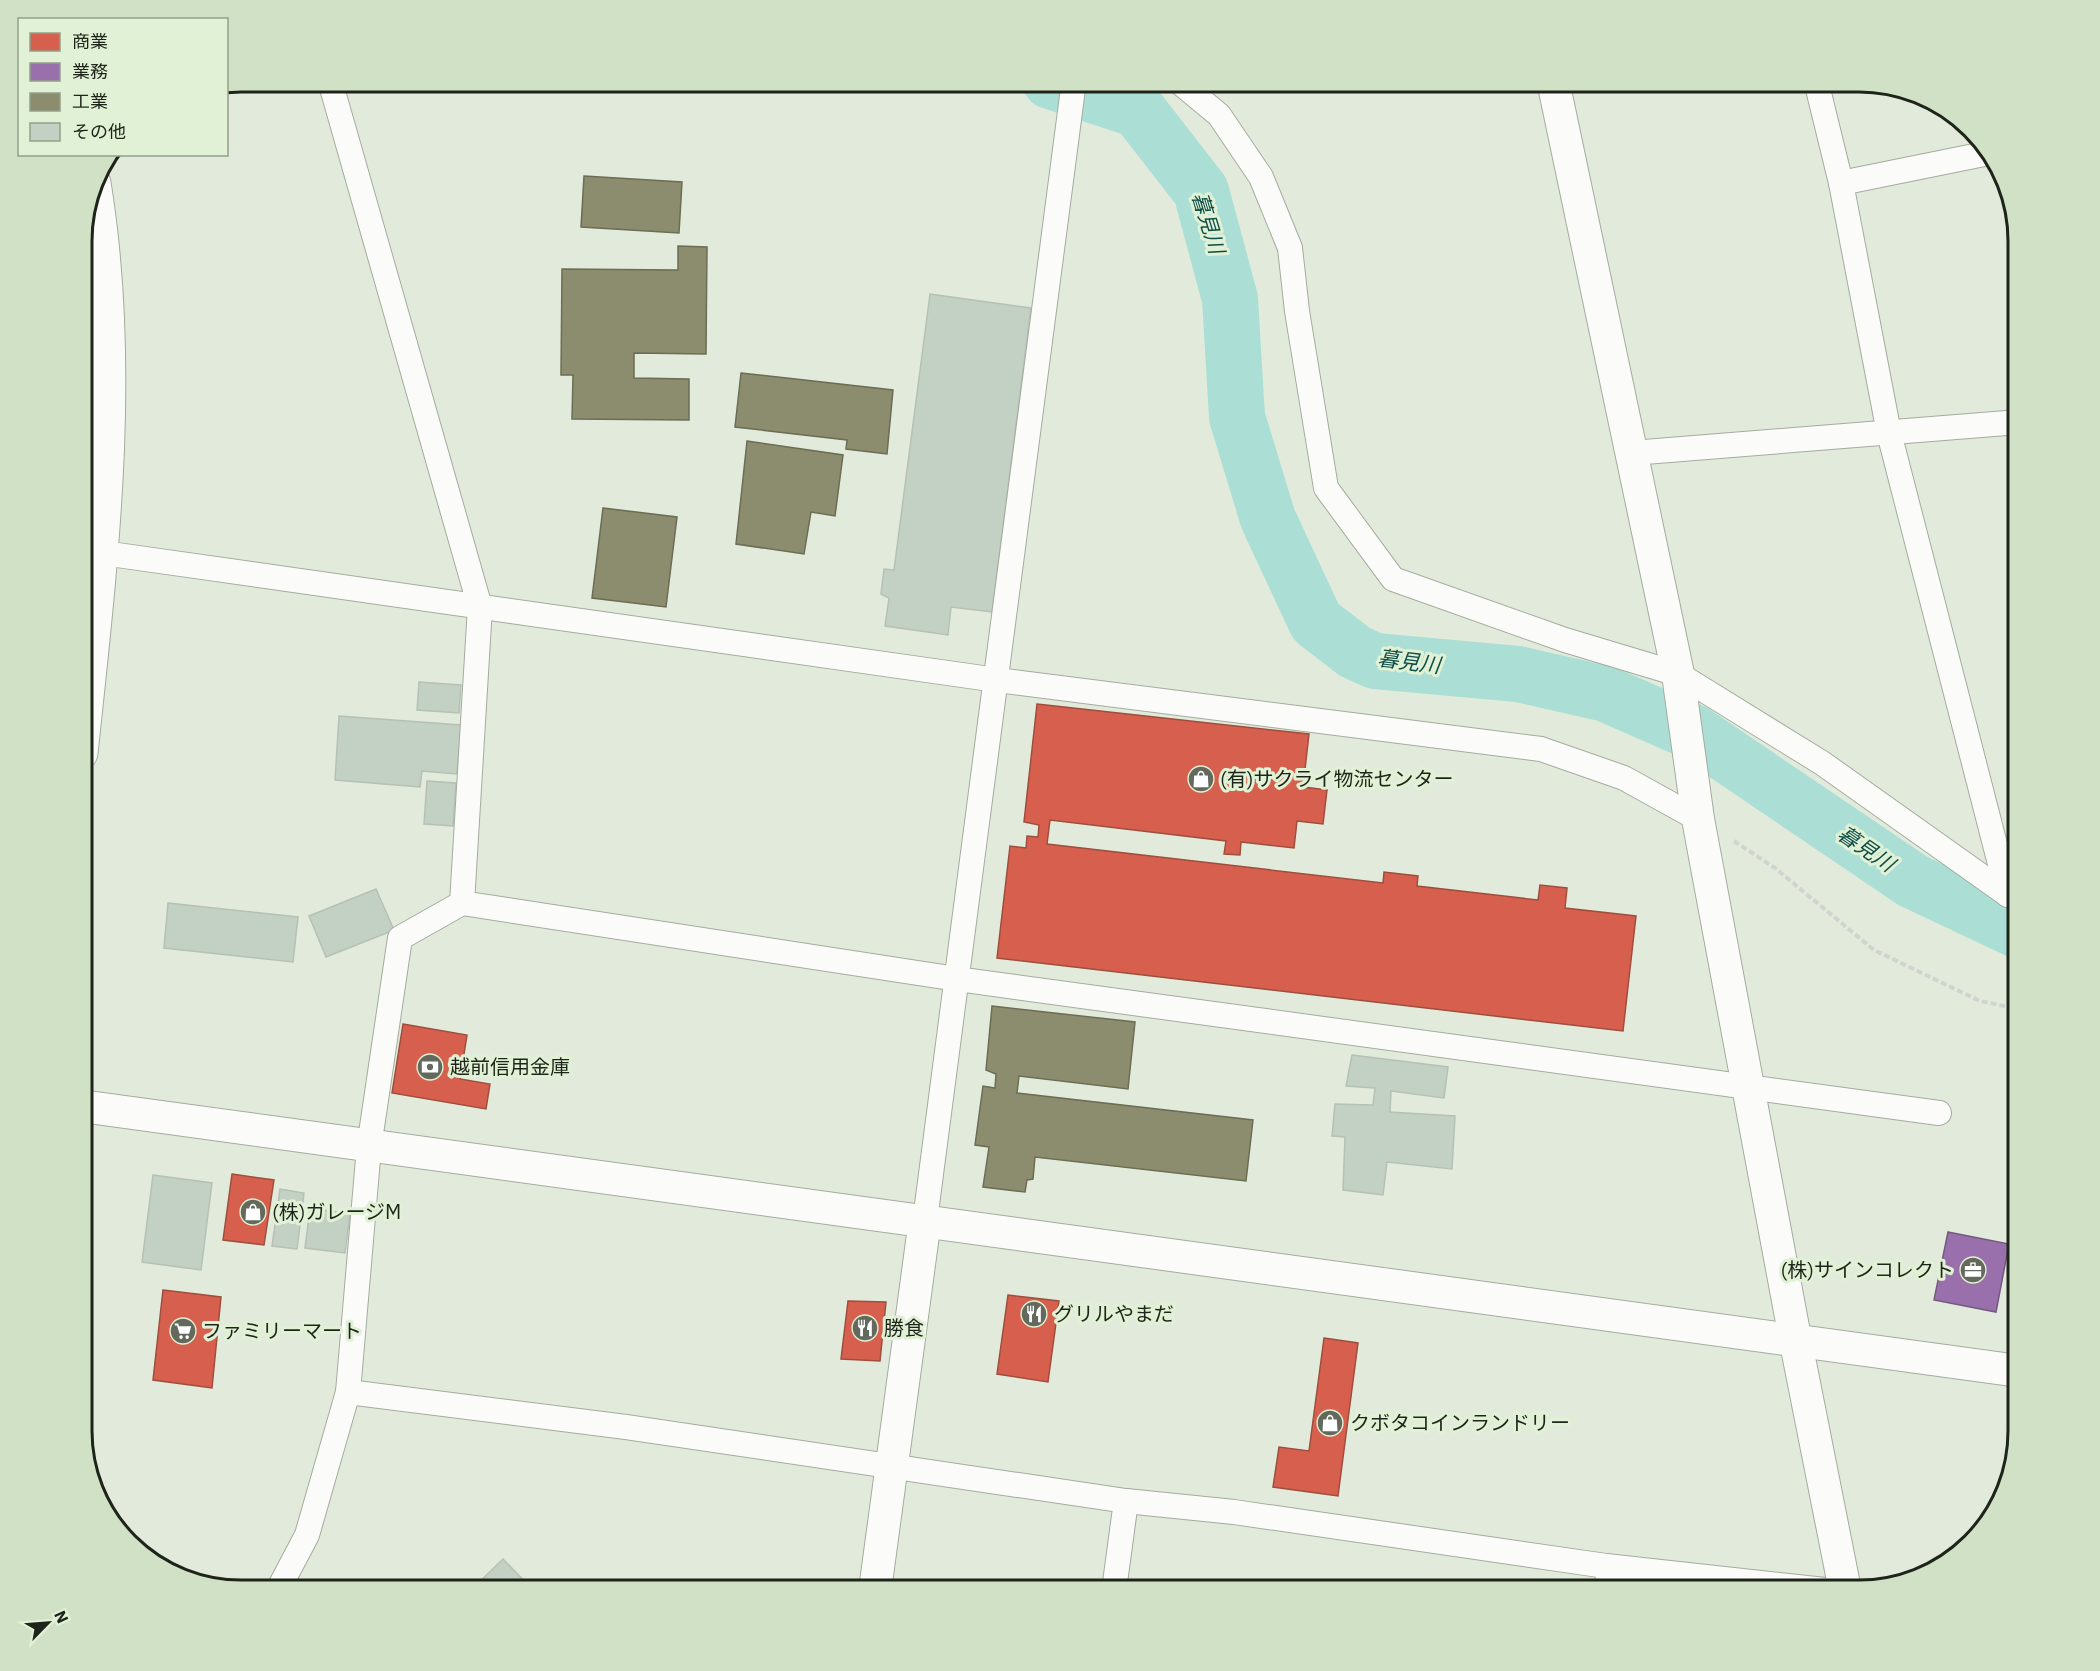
<svg xmlns="http://www.w3.org/2000/svg" width="2100" height="1671" viewBox="0 0 2100 1671" font-family="'IBM Plex Sans','Noto Sans JP',sans-serif">
  <style>
    .shops { fill: #d6604d; stroke: #9f4e3d; stroke-width: 1.5 }
    .offices { fill: #9970ab; stroke: #74597f; stroke-width: 1.5 }
    .industry { fill: #8c8c6e; stroke: #6b6d54; stroke-width: 1.5 }
    .lines { fill: none; stroke-linecap: round; stroke-linejoin: round }
    .river { stroke: #abdfd5; stroke-width: 56 }
    .building { fill: #c2d1c3; stroke: #b6c0b5; stroke-width: 1.5 }
    .minor-casing { stroke: #a4ab9f; stroke-width: 26 }
    .tertiary-casing { stroke: #a4ab9f; stroke-width: 34 }
    .primary-casing { stroke: #a4ab9f; stroke-width: 35 }
    .path { stroke: #d1d3cf; stroke-width: 4; stroke-dasharray: 6 3; stroke-linecap: butt }
    .minor { stroke: #fbfcfa; stroke-width: 24 }
    .tertiary { stroke: #fbfcfa; stroke-width: 32 }
    .primary { stroke: #fbfcfa; stroke-width: 33 }
    .labels { text-anchor: middle; stroke-width: 6; stroke-linejoin: round; paint-order: stroke }
    .poi-label { font-size: 20px; fill: #1e2419; stroke: #e1f1d5; text-anchor: start }
    .water-label { font-size: 21px; font-style: italic; fill: #0f4e49; stroke: #e1f1d5 }
    .rim { fill: none; stroke: #1e2419; stroke-width: 3 }
  </style>
  <rect width="100%" height="100%" fill="#e2ebdb"/>
  <g class="shops">
    <path d="M 1037,704 L 1309,734 L 1303,787 L 1327,790 L 1323,824 L 1297,821 L 1294,848 L 1241,842 L 1240,855 L 1224,854 L 1226,841 L 1050,820 L 1047,844 L 1383,883 L 1384,872 L 1418,876 L 1417,886 L 1538,900 L 1540,885 L 1567,888 L 1565,908 L 1636,916 L 1623,1031 L 997,958 L 1010,846 L 1026,848 L 1027,836 L 1038,837 L 1039,825 L 1024,822 Z"/>
    <path d="M 403,1024 L 467,1035 L 460,1079 L 490,1084 L 486,1109 L 392,1093 Z"/>
    <path d="M 232,1174 L 274,1180 L 264,1245 L 223,1240 Z"/>
    <path d="M 163,1290 L 221,1297 L 212,1388 L 153,1380 Z"/>
    <path d="M 1008,1295 L 1059,1301 L 1048,1382 L 997,1374 Z"/>
    <path d="M 848,1301 L 886,1302 L 880,1361 L 841,1359 Z"/>
    <path d="M 1324,1338 L 1358,1343 L 1338,1496 L 1273,1487 L 1279,1447 L 1309,1451 Z"/>
  </g>
  <path class="offices" d="M 1948,1232 L 2009,1244 L 1996,1312 L 1934,1300 Z"/>
  <g class="industry">
    <path d="M 584,176 L 682,182 L 679,233 L 581,227 Z"/>
    <path d="M 678,246 L 707,247 L 706,354 L 634,353 L 634,378 L 689,379 L 689,420 L 572,419 L 573,375 L 561,375 L 562,269 L 678,270 Z"/>
    <path d="M 741,373 L 893,390 L 887,454 L 846,449 L 847,440 L 735,427 Z"/>
    <path d="M 747,441 L 843,455 L 835,516 L 811,512 L 804,554 L 736,544 Z"/>
    <path d="M 603,508 L 677,517 L 666,607 L 592,598 Z"/>
    <path d="M 992,1006 L 1135,1022 L 1128,1089 L 1019,1076 L 1017,1093 L 1253,1120 L 1246,1181 L 1035,1157 L 1033,1179 L 1027,1180 L 1025,1192 L 983,1187 L 989,1147 L 975,1145 L 983,1086 L 995,1088 L 996,1074 L 986,1070 Z"/>
  </g>
  <g class="lines">
    <path class="river" d="M 1050,81 L 1138,110 L 1201,191 L 1230,299 L 1237,417 L 1268,519 L 1316,622 L 1355,652 L 1375,661 L 1518,674 L 1606,694 L 1693,732 L 1913,881 L 2019,931"/>
  </g>
  <g class="building">
    <path d="M 930,294 L 1031,308 L 992,612 L 951,607 L 948,635 L 885,626 L 889,598 L 881,594 L 884,569 L 894,570 Z"/>
    <path d="M 81,379 L 93,391 L 81,403 Z"/>
    <path d="M 419,682 L 461,685 L 459,713 L 417,710 Z"/>
    <path d="M 339,716 L 461,725 L 457,774 L 422,771 L 420,787 L 335,780 Z"/>
    <path d="M 427,781 L 456,783 L 453,826 L 424,824 Z"/>
    <path d="M 376,889 L 394,930 L 326,957 L 309,916 Z"/>
    <path d="M 168,903 L 298,917 L 293,962 L 164,948 Z"/>
    <path d="M 1352,1055 L 1448,1067 L 1444,1098 L 1391,1091 L 1390,1112 L 1455,1116 L 1452,1169 L 1387,1162 L 1383,1195 L 1343,1190 L 1345,1137 L 1332,1136 L 1335,1104 L 1373,1105 L 1375,1088 L 1346,1086 Z"/>
    <path d="M 153,1175 L 212,1183 L 201,1270 L 142,1262 Z"/>
    <path d="M 280,1189 L 304,1193 L 297,1249 L 272,1246 Z"/>
    <path d="M 310,1208 L 350,1214 L 345,1253 L 305,1248 Z"/>
    <path d="M 503,1559 L 533,1590 L 471,1590 Z"/>
  </g>
  <g class="lines">
    <defs>
      <g id="minor">
        <path d="M 1178,81 L 1219,115 L 1261,177 L 1290,248 L 1297,311 L 1326,488 L 1393,579 L 1565,640 L 1678,674 L 1822,763 L 2008,895 L 2019,895"/>
        <path d="M 1816,81 L 1841,183 L 1889,433 L 2008,895"/>
        <path d="M 1841,183 L 1989,153"/>
        <path d="M 1632,453 L 2019,422"/>
        <path d="M 103,553 L 997,680 L 1541,749 L 1624,778 L 1698,819"/>
        <path d="M 462,903 L 957,979 L 1939,1113"/>
        <path d="M 925,1220 L 1074,81"/>
        <path d="M 348,1392 L 626,1427 L 1126,1501 L 1234,1512 L 1606,1566 L 1825,1590"/>
        <path d="M 1606,1566 L 1610,1590"/>
        <path d="M 278,1590 L 307,1535 L 348,1392 L 369,1147 L 400,938 L 462,903 L 480,607 L 330,81"/>
        <path d="M 1114,1590 L 1126,1501"/>
      </g>
      <g id="tertiary">
        <path d="M 1553,81 L 1678,674 L 1698,819 L 1795,1338 L 1845,1590"/>
        <path d="M 81,1106 L 2019,1371"/>
        <path d="M 875,1590 L 925,1220"/>
      </g>
      <path id="primary" d="M 81,753 C 101,564 125,372 94,183"/>
    </defs>
    <use href="#minor" class="minor-casing"/>
    <use href="#tertiary" class="tertiary-casing"/>
    <use href="#primary" class="primary-casing"/>
    <path class="path" d="M 1734,841 L 1775,868 L 1874,950 L 1980,1001 L 2019,1009"/>
    <use href="#minor" class="minor"/>
    <use href="#tertiary" class="tertiary"/>
    <use href="#primary" class="primary"/>
  </g>
  <defs>
    <symbol id="shop-disc" viewBox="-11 -11 22 22"><circle r="9.5" fill="#636a5d" stroke="#e1f1d5"/><path d="M-5-2.5h2.3a2.7 3.5 0 0 1 5.4 0H5L5.5 6h-11ZM-1.5-2.5h3a1.5 2.3 0 0 0-3 0Z" fill="#fff"/></symbol>
    <symbol id="bank-disc" viewBox="-11 -11 22 22"><circle r="9.5" fill="#636a5d" stroke="#e1f1d5"/><path d="M-6-4H6V4H-6ZM0-2.3a2.3 2.3 0 1 0 0 4.6a2.3 2.3 0 1 0 0-4.6Z" fill="#fff"/></symbol>
    <symbol id="office-disc" viewBox="-11 -11 22 22"><circle r="9.5" fill="#636a5d" stroke="#e1f1d5"/><path d="M-6-3h4V-5.5h4V-3h4V5H-6ZM-1-4.5V-3h2v-1.5ZM-6 0V1H6V0Z" fill="#fff"/></symbol>
    <symbol id="restaurant-disc" viewBox="-11 -11 22 22"><circle r="9.5" fill="#636a5d" stroke="#e1f1d5"/><path d="M-5-6h1v4h1v-4h1v4h1v-4h1v5L-1.5 .5V6h-2V.5L-5-1ZM5-6V6H3V1.5H1.5Q1.5-4 5-6Z" fill="#fff"/></symbol>
    <symbol id="supermarket-disc" viewBox="-11 -11 22 22"><circle r="9.5" fill="#636a5d" stroke="#e1f1d5"/><path d="M-6-5.5h2.5l.6 2H6L4.5 2H-2.5L-4.4-4H-6ZM-1.5 3.2a1.3 1.3 0 1 0 .1 0ZM3 3.2a1.3 1.3 0 1 0 .1 0Z" fill="#fff"/></symbol>
  </defs>
  <g fill-rule="evenodd">
    <use href="#shop-disc" x="1186" y="764" width="30" height="30"/>
    <use href="#bank-disc" x="415" y="1052" width="30" height="30"/>
    <use href="#shop-disc" x="238" y="1197" width="30" height="30"/>
    <use href="#office-disc" x="1958" y="1255" width="30" height="30"/>
    <use href="#restaurant-disc" x="1019" y="1299" width="30" height="30"/>
    <use href="#restaurant-disc" x="850" y="1313" width="30" height="30"/>
    <use href="#supermarket-disc" x="168" y="1316" width="30" height="30"/>
    <use href="#shop-disc" x="1315" y="1408" width="30" height="30"/>
  </g>
  <g class="labels">
    <g class="poi-label">
      <text x="1220" y="786">(有)サクライ物流センター</text>
      <text x="450" y="1074">越前信用金庫</text>
      <text x="272" y="1219">(株)ガレージM</text>
      <text x="1954" y="1277" text-anchor="end">(株)サインコレクト</text>
      <text x="1054" y="1321">グリルやまだ</text>
      <text x="884" y="1335">勝食</text>
      <text x="202" y="1338">ファミリーマート</text>
      <text x="1350" y="1430">クボタコインランドリー</text>
    </g>
    <g class="water-label">
      <text transform="translate(1208 223) rotate(73)" y="7">暮見川</text>
      <text transform="translate(1409 662) rotate(7)" y="7">暮見川</text>
      <text transform="translate(1866 849) rotate(34)" y="7">暮見川</text>
    </g>
  </g>
  <path d="M0 0H2100V1671H0ZM241 92H1859A149 149 0 0 1 2008 241V1431A149 149 0 0 1 1859 1580H241A149 149 0 0 1 92 1431V241A149 149 0 0 1 241 92Z" fill="#d1e1c6" fill-rule="evenodd"/>
  <path class="rim" d="M241 92H1859A149 149 0 0 1 2008 241V1431A149 149 0 0 1 1859 1580H241A149 149 0 0 1 92 1431V241A149 149 0 0 1 241 92Z"/>
  <rect x="18" y="18" width="210" height="138" fill="#e1f1d5" stroke="#939f8a" stroke-width="1.5"/>
  <rect x="30" y="33" width="30" height="18" fill="#d6604d" stroke="#939f8a" stroke-width="1.5"/>
  <text x="72" y="48" font-size="18" fill="#1e2419">商業</text>
  <rect x="30" y="63" width="30" height="18" fill="#9970ab" stroke="#939f8a" stroke-width="1.5"/>
  <text x="72" y="78" font-size="18" fill="#1e2419">業務</text>
  <rect x="30" y="93" width="30" height="18" fill="#8c8c6e" stroke="#939f8a" stroke-width="1.5"/>
  <text x="72" y="108" font-size="18" fill="#1e2419">工業</text>
  <rect x="30" y="123" width="30" height="18" fill="#c2d1c3" stroke="#939f8a" stroke-width="1.5"/>
  <text x="72" y="138" font-size="18" fill="#1e2419">その他</text>
  <g transform="translate(48 1623) rotate(65)" stroke="#e1f1d5" stroke-width="4.5" paint-order="stroke">
  <path d="M0-4.5L10 22L0 15L-10 22Z" fill="#1e2419"/>
  <text y="-9" font-size="16" font-weight="bold" text-anchor="middle" fill="#1e2419">N</text>
  </g>
</svg>
